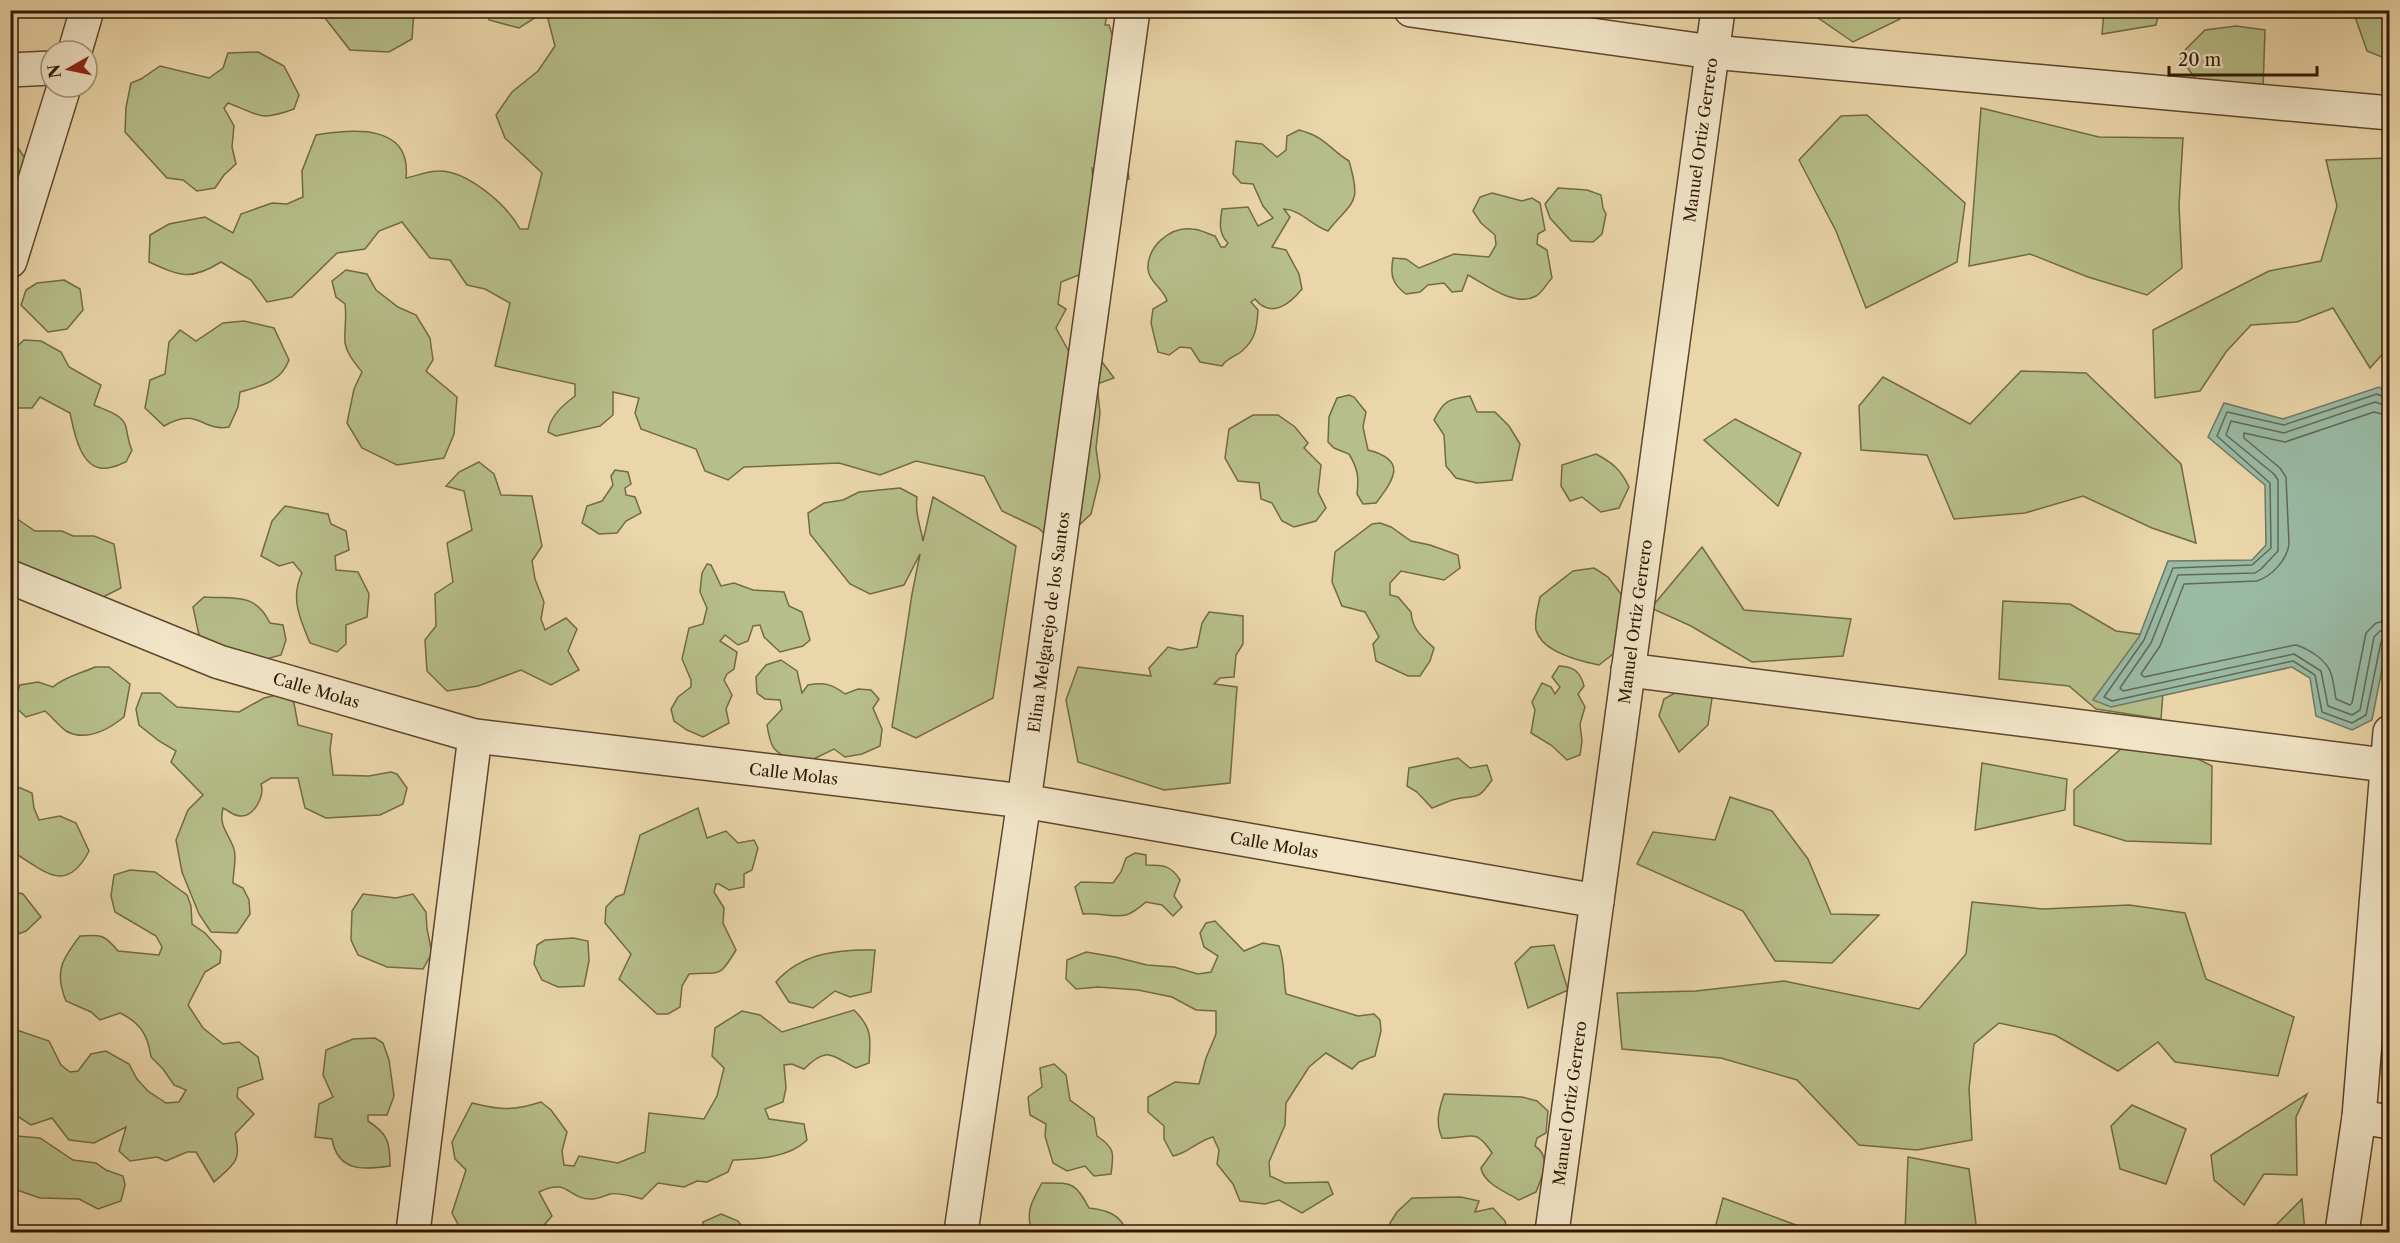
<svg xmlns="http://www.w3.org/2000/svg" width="2400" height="1243" viewBox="0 0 2400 1243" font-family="'Libre Caslon Text',serif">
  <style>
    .green { fill: #b6be89; stroke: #726a46; stroke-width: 1.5 }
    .water { fill: #99baa4; stroke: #6f7863; stroke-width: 1.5 }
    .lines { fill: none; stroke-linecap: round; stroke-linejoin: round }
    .shore { stroke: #646853; stroke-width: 1.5 }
    .minor-casing { stroke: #5e462c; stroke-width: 36 }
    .minor { stroke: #f1e4c7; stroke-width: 33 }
    .labels { text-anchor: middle; stroke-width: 5; stroke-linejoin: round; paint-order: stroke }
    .street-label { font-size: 16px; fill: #2f1602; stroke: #f1e4c7 }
  </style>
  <rect width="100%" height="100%" fill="#ead6a9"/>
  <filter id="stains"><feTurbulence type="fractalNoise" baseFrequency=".00333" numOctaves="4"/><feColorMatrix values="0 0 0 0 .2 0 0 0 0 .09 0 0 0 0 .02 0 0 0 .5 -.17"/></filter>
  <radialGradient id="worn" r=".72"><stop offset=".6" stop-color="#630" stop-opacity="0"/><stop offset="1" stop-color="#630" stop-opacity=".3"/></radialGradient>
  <g class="green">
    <path d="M 306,11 L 414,11 L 412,39 L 389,52 L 350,50 L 325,18 L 309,17 Z"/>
    <path d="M 486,11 L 536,11 L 536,17 L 519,28 L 489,20 Z"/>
    <path d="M 546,11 L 1108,11 L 1105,25 L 1109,25 L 1135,104 L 1125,141 L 1129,179 L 1092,168 L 1093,179 L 1117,211 L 1112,262 L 1061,282 L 1058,304 L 1066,309 L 1056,328 L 1068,350 L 1102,362 L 1114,378 L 1097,384 L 1100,413 L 1096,448 L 1100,477 L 1091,514 L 1077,527 L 1045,534 L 1038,528 L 1002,511 L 984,476 L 916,461 L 880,475 L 839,463 L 744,467 L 728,480 L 705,471 L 696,449 L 641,429 L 635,413 L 639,398 L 613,392 L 613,415 L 600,426 L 556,436 L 548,432 C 550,416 563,405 575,396 L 575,384 L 495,366 L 510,303 L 485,289 L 467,285 L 450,260 L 430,258 L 402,222 L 379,231 L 365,249 L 337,253 L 292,297 L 267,302 L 251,280 L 221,262 C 191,281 180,276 149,262 L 150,235 L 169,224 L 205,217 L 233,233 L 241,214 L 272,203 L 287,204 L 303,197 L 302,171 L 316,135 C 352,129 412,123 406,178 C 416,176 428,171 438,171 C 467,170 507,205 520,229 L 528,229 L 542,173 L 505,138 L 496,115 L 512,92 L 538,71 L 555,46 Z"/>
    <path d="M 1327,11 L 1416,11 L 1409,19 Z"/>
    <path d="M 1808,11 L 1901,11 L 1900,19 L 1853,42 Z"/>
    <path d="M 2104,11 L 2104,10 L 2159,11 L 2156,25 L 2102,34 Z"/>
    <path d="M 2353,11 L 2389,11 L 2389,60 L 2367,51 Z"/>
    <path d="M 2236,26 L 2265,30 L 2263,89 L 2209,98 L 2179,56 L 2205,30 Z"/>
    <path d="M 258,52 L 284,66 L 299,95 L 294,109 C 258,122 261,115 228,103 L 224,108 L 234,126 L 232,147 L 236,164 L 224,175 L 215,188 L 197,191 L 183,180 L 167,178 L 125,132 L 126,107 L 131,83 L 141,79 L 160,66 L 209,78 L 223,68 L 228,53 Z"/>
    <path d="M 1981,108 L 2099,137 L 2183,138 L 2179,205 L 2182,268 L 2147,295 L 2088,277 L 2030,254 L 1969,266 Z"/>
    <path d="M 1867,115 L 1965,203 L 1957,262 L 1866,308 L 1836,231 L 1799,160 L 1841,116 Z"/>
    <path d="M 1299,130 C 1326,137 1328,148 1349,161 C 1362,205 1353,200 1328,231 C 1311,225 1301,210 1284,209 L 1290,217 L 1272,247 L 1286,250 L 1299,274 L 1302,289 C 1290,304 1271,319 1255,299 L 1251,302 L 1258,310 C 1257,327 1256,339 1242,351 C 1235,357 1227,358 1222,366 L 1200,362 L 1191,348 L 1180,347 L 1169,355 L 1158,352 L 1151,323 L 1153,309 L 1167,301 C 1164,289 1149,282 1148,269 C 1147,247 1170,226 1192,229 C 1200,229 1208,234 1215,236 L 1221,247 L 1225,247 L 1228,243 C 1218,233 1220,222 1222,209 L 1248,207 L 1258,226 L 1273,218 L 1263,206 L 1253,184 L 1241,183 L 1233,174 L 1236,141 L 1262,144 L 1277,157 L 1286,150 L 1287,136 Z"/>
    <path d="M 11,143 L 17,146 L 26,160 L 21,181 L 11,193 Z"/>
    <path d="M 2389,158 L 2389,347 L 2370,368 L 2333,308 L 2297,322 L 2251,325 L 2226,352 L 2200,391 L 2155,398 L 2153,330 L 2269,271 L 2321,261 L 2337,206 L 2326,160 Z"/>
    <path d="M 1558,188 L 1587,190 L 1601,195 L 1603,208 L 1606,214 L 1602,234 L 1593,242 L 1571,241 L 1550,218 L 1545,204 Z"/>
    <path d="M 1492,193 L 1522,201 L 1532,198 L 1540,203 L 1545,230 L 1538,234 L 1537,244 L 1547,250 L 1552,278 C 1547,283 1542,293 1536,296 C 1515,308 1485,284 1468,275 L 1462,291 L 1452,292 L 1444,283 L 1428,285 L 1420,292 L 1406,294 C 1392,284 1390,275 1393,258 L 1406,259 L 1419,268 L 1454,254 L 1489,257 L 1496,245 L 1495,235 L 1481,223 L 1473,211 L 1480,197 Z"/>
    <path d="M 346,270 L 367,274 L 376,290 L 398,307 L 416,315 L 430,338 L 433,360 L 426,371 L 457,397 L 454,434 L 444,458 L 397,465 L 362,448 L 347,423 L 354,389 L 362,372 C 355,363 347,354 345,343 C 344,330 347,317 345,304 L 336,297 L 332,281 Z"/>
    <path d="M 64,280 L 80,289 L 83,310 L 67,329 L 48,332 L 21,305 L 26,290 L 37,283 Z"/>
    <path d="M 244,321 L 274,328 L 289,360 C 281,382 261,386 240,392 L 238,407 L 229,427 C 201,432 199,406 164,426 L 145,408 L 150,380 L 165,374 L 169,342 L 180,330 L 196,341 L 223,323 Z"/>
    <path d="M 24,340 L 41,341 L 61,352 L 69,367 L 101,385 L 94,405 C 104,410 123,414 126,427 C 128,436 128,441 132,450 L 126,462 C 120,464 113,468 107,468 C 81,472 74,432 70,413 L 40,397 L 32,408 L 18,408 L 11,401 L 13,386 L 11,371 L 14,349 Z"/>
    <path d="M 2021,371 L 2086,373 L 2181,464 L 2196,543 L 2152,528 L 2083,496 L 2025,513 L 1954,519 L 1927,455 L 1861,450 L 1859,406 L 1883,377 L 1970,424 Z"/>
    <path d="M 1349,395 L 1354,397 L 1366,412 L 1363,427 L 1368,450 C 1407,460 1395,478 1376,503 L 1363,504 L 1357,494 C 1359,477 1358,469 1349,454 L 1334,448 L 1328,442 L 1329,417 L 1337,398 Z"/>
    <path d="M 1470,396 L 1477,412 L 1495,412 L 1509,426 L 1520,444 L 1512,480 L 1477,483 L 1456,478 L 1446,466 L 1444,435 L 1434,420 C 1444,400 1449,399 1470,396 Z"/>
    <path d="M 1253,415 L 1278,415 L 1295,427 L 1308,443 L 1304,448 L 1321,465 L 1318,492 L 1326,508 L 1316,521 L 1294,527 L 1282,521 L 1272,503 L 1261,499 L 1259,483 L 1238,481 L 1225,458 L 1229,429 Z"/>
    <path d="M 1735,419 L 1801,453 L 1778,506 L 1704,440 Z"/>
    <path d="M 1596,454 C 1613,463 1621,470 1629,487 L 1619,508 L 1601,512 L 1582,497 L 1570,501 L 1561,486 L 1562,465 Z"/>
    <path d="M 479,462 L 494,474 L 501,495 L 532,496 L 542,546 L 532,561 L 535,579 L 544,602 L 541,619 L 545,630 L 566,618 L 577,629 L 568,651 L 579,670 L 551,685 L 521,670 L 478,686 L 447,691 L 427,671 L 425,640 L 436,626 L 435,594 L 453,582 L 447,543 L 472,530 L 464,491 L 446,486 L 459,472 Z"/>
    <path d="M 615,470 L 628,472 L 631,484 L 625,488 L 626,495 L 635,497 L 641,513 L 626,521 L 617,533 L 599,534 L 582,523 L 587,506 L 602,501 L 613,485 L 611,476 Z"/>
    <path d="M 900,488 L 917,497 C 915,514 920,524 923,541 L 933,497 L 1016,546 L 993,698 L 916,738 L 892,727 L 912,594 L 920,554 L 904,585 L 870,594 L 850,584 L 810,534 L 808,513 L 824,503 L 843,500 L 859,492 Z"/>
    <path d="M 285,506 L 328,514 L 331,524 L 346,531 L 349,550 L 335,556 L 336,570 L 358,572 L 369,594 L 367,617 L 346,625 L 346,644 L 337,652 L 310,643 C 300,619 290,598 302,573 L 293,562 L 279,566 L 261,556 L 272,521 Z"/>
    <path d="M 10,514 L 35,531 L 62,531 L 73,536 L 94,536 L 114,544 L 121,588 L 99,599 L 11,589 Z"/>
    <path d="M 1380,523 L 1391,527 L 1411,541 L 1430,545 L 1458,555 L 1460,568 L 1444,580 L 1401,571 L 1390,583 L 1390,595 L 1398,597 L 1411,612 C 1412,629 1422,637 1434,648 L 1430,661 L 1420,676 L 1408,676 L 1376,661 L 1373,644 L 1379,637 L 1365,612 L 1342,606 L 1332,582 L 1335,552 L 1372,524 Z"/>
    <path d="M 1702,547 L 1744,610 L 1851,619 L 1843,656 L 1752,662 L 1691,626 L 1651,608 Z"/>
    <path d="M 707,564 L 711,565 L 721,586 L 734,583 L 753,590 L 784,592 L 789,606 L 802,612 L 810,640 L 803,646 L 780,652 L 764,637 L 760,625 L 753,626 L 748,641 L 738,645 L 725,635 L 720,641 L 737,652 L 734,669 L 727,674 L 724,680 L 732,695 L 726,709 L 729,723 L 703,737 L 687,730 L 674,721 L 671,709 L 678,697 L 691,687 L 691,680 L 682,659 L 689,628 L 703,624 L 707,608 L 700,592 L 702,573 Z"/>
    <path d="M 1594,568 L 1608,577 L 1624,598 L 1625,627 L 1613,654 L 1599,665 C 1579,661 1542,652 1536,630 C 1534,620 1538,607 1540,597 L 1573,571 Z"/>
    <path d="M 204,597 C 234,599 255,592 270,623 L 283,625 L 286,640 L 281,655 L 248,664 L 218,652 L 199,635 L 193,607 Z"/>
    <path d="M 2003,601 L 2070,604 L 2116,631 L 2167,638 L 2161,719 L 2096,709 L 2069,686 L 1999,679 Z"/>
    <path d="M 1209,612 L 1243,616 L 1243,644 L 1236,655 L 1234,677 L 1220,678 L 1214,684 L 1237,687 L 1230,783 L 1164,790 L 1078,762 L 1066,700 L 1078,667 L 1151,676 L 1149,668 L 1168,647 L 1180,650 L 1197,647 L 1202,623 Z"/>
    <path d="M 781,660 L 797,671 L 802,693 L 808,685 C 824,682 832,684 845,694 L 858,689 L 871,690 L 879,699 L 873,708 L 882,729 L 880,746 L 862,754 L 845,757 L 834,749 L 799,766 C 776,749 772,756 767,725 L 782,709 L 780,700 L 765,699 L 757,693 L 756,677 L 766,665 Z"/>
    <path d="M 1559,666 C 1574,667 1580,671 1584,686 L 1578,694 L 1585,707 L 1580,724 L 1582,741 L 1580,755 L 1567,760 L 1551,745 L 1531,733 L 1535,710 L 1532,702 L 1542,683 L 1551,687 L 1555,694 L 1560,687 L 1552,677 Z"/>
    <path d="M 95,667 L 109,667 L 130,684 L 124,717 C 109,729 86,742 66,731 C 59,726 52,717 45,711 L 26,717 L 12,704 L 20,685 L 38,682 L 53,687 C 66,676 80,674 95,667 Z"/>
    <path d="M 1686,687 L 1712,698 L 1708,725 L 1679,752 L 1659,716 L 1664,699 Z"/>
    <path d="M 142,693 L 160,693 L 177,707 L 239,712 L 264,698 L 285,693 L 294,703 L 298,725 L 332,734 L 330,750 L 333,775 L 369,776 L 391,772 L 397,774 L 407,788 L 403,804 L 380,815 L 326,818 L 305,808 L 298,778 L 271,778 L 261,784 C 265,796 254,817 240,816 C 234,816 229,811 223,808 C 219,825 226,830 232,844 C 238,855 233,871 233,883 L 243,888 L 249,900 L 250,914 L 237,933 L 211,932 L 199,914 L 182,872 L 176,840 L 188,810 L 203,795 L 171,762 L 176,751 L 159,741 L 139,725 L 136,709 Z"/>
    <path d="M 2130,741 L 2186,753 L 2212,766 L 2211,844 L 2126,841 L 2074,825 L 2074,790 Z"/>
    <path d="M 1458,758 L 1470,768 L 1487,765 L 1492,780 C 1476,802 1479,794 1456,799 C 1448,801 1440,805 1432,808 L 1417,792 L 1407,786 L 1409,768 Z"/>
    <path d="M 1982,763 L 2067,779 L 2065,810 L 1975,830 Z"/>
    <path d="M 11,784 L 32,793 L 34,808 L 39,820 L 60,816 L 76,823 L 89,851 C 65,897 43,869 11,851 Z"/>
    <path d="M 1730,797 L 1772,811 L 1808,859 L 1831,914 L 1879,915 L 1832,963 L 1775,961 L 1743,911 L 1637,864 L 1653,832 L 1715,840 Z"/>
    <path d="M 698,808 L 707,838 L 726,831 L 738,843 L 754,840 L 758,848 L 752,870 L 744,874 L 744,887 L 729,890 L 719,884 L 716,884 L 714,892 L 724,908 L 723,923 L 736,950 C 718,980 721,971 689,974 L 682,986 L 680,1007 L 668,1014 L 657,1014 L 619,979 L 631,954 L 605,923 L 606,907 L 616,897 L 624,894 L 640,835 Z"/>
    <path d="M 1135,853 L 1146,855 L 1146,865 C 1163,865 1171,865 1180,880 L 1174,896 L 1182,907 L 1173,916 L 1162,905 L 1146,902 C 1140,907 1133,913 1126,915 C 1111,918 1098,912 1083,914 L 1075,887 L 1081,882 L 1113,883 L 1121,872 L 1126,858 Z"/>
    <path d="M 130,870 L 155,872 L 187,895 L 191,906 L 192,924 L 205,933 L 221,951 L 220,963 L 205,972 L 188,1005 L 203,1028 L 223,1044 L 239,1042 L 258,1057 L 263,1079 L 238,1088 L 237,1097 L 254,1114 L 235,1134 C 242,1162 234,1164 214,1182 L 196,1152 L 187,1152 L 166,1161 L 157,1157 L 130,1161 L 119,1151 L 126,1127 L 94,1143 L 69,1140 L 52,1118 L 31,1125 L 11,1112 L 11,1028 L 49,1041 L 61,1065 L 70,1072 L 78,1071 L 91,1054 L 106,1051 L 129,1064 L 137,1079 L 148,1091 L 166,1103 L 179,1102 L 186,1090 L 174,1085 L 163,1069 L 151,1057 C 148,1036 141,1023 120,1013 L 100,1020 L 91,1012 L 66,1001 C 54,972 62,959 80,936 C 101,934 105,935 118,951 L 159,955 L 162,947 L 156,936 L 115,912 L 111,896 L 114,875 Z"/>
    <path d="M 10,891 L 23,894 L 41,917 L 26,931 L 13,936 L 10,935 Z"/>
    <path d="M 363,894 L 396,898 L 413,894 L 426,912 L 427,929 L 432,953 L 423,969 L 387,967 L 358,955 L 351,940 L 352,911 Z"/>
    <path d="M 1972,902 L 2043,909 L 2129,905 L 2185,913 L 2206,979 L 2294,1017 L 2278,1076 L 2175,1062 L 2158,1042 L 2118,1071 L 2055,1035 L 1999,1023 L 1974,1044 L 1969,1089 L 1972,1140 L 1917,1150 L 1859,1145 L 1797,1080 L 1721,1058 L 1622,1049 L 1617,993 L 1696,991 L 1784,981 L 1919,1009 L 1966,954 Z"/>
    <path d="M 1215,921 L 1244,951 L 1263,943 L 1279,946 C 1285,962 1283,977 1286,994 L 1358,1016 L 1374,1014 L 1380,1020 L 1381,1031 L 1375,1056 L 1359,1062 L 1352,1069 L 1326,1053 L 1309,1067 L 1286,1103 L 1285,1125 L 1269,1162 L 1270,1176 L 1285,1183 L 1328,1182 L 1333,1194 L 1302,1213 L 1279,1200 L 1265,1204 L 1240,1201 L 1233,1184 L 1217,1164 L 1219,1150 L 1213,1137 C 1195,1142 1189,1153 1173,1156 L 1164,1139 L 1164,1126 L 1148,1112 L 1148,1097 L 1175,1082 L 1199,1084 L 1206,1058 L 1216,1034 L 1216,1011 L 1196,1010 L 1172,997 L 1138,990 L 1098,987 L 1076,989 L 1066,979 L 1067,960 L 1086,952 L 1115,957 L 1147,965 L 1174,967 L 1198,974 L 1211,972 L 1218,956 L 1204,947 L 1200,933 L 1206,923 Z"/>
    <path d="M 573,938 L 588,941 L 589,961 L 584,986 L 558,987 L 542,980 L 534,964 L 537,945 L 545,940 Z"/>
    <path d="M 1554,945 L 1568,990 L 1528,1008 L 1515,963 L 1531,947 Z"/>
    <path d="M 875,950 L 871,992 L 850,997 L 835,991 L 813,1008 L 789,1002 L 776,982 C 801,953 839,949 875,950 Z"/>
    <path d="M 854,1010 C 872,1028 871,1037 869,1063 L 856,1068 C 830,1055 827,1046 804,1069 L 792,1064 L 784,1065 L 786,1088 L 783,1102 L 765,1109 L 769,1119 L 804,1124 L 807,1140 C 789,1158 757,1159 733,1160 L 728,1172 L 707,1182 L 697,1181 L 684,1187 L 658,1183 L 642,1199 C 633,1197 619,1192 610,1194 C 604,1196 598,1199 592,1199 C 568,1200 569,1177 539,1192 L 552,1216 L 538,1232 L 462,1232 L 452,1213 L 466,1170 L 455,1159 L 452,1142 L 472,1103 C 500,1110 513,1111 541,1102 L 551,1110 L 567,1132 L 562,1151 L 564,1165 L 574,1166 L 579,1156 L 618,1163 L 645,1152 L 649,1113 L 704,1119 L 717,1096 L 724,1068 L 712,1056 L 715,1028 L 742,1011 L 760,1015 L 782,1032 Z"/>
    <path d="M 375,1038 L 383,1043 L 389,1060 L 394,1096 L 387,1115 L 368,1115 L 368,1121 C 388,1134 390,1142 390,1166 C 363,1170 338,1172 332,1139 L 315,1137 L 319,1104 L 333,1097 L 323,1075 L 326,1050 L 353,1039 Z"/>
    <path d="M 1054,1064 L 1066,1075 L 1070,1100 L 1094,1118 L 1097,1136 C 1115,1148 1114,1153 1111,1174 L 1094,1176 L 1085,1166 L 1067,1171 L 1053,1163 L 1045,1136 L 1046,1124 L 1030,1115 L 1028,1097 L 1042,1087 L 1040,1068 Z"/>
    <path d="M 1444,1094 L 1522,1097 L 1537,1101 L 1548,1111 L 1546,1133 L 1537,1138 L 1535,1146 C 1552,1157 1542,1177 1536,1192 L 1519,1200 C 1506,1192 1484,1184 1481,1168 L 1492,1153 C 1474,1125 1470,1140 1442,1138 C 1435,1122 1439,1110 1444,1094 Z"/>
    <path d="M 2307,1094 L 2296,1117 L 2297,1175 L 2264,1174 L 2244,1205 L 2214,1180 L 2211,1155 Z"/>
    <path d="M 2132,1105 L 2186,1129 L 2166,1184 L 2120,1169 L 2111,1126 Z"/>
    <path d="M 16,1136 L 40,1138 L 73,1160 L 96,1163 L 106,1170 L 123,1176 L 125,1185 L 121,1201 L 98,1209 L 79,1199 L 40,1198 L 11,1188 L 11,1141 Z"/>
    <path d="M 1908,1157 L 1969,1169 L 1977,1232 L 1905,1232 Z"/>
    <path d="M 1042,1183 C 1071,1183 1075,1181 1089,1208 C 1107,1210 1120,1214 1127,1232 L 1032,1232 C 1025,1212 1032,1201 1042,1183 Z"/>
    <path d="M 1461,1197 L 1479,1201 L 1475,1212 L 1493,1208 L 1505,1221 L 1508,1232 L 1394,1232 L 1390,1223 L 1397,1212 L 1412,1198 Z"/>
    <path d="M 1723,1198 L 1815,1232 L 1714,1232 Z"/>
    <path d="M 2302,1199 L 2305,1232 L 2269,1232 Z"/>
    <path d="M 721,1214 L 738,1221 L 746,1232 L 703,1232 L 703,1222 Z"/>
  </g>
  <path class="water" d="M 2379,387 L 2390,395 L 2389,614 L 2385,654 L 2372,720 L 2352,730 L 2316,716 L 2310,678 L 2292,667 L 2111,707 L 2093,700 L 2139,637 L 2168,561 L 2252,560 L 2266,545 L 2265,485 L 2208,437 L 2224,403 L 2283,419 Z"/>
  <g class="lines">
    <g class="shore">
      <path d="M 2390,400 L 2377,394 L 2284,425 L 2227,412 L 2217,436 L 2270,483 L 2271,548 L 2252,565 L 2173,568 L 2144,640 L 2104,697 L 2112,701 L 2293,661 L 2315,675 L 2322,712 L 2352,723 L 2366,715 L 2381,642 L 2384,637 L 2390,636"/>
      <path d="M 2390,407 L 2375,402 L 2284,433 L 2231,421 L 2226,435 L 2274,474 L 2278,480 L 2278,551 L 2261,569 L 2255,573 L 2178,575 L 2151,643 L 2120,688 L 2123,691 L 2294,654 L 2321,671 L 2328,706 L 2352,715 L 2360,710 L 2374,637 L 2380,631 L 2390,629"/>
      <path d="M 2390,416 L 2374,412 L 2285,442 L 2244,433 L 2244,438 L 2280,468 L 2286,477 L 2289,544 C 2287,560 2272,576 2257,581 L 2184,584 L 2160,646 L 2141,674 L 2144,677 L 2295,645 C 2302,646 2307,650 2313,653 C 2334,667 2332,677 2336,699 L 2350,705 L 2352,703 L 2366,633 L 2376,623 L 2390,620"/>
    </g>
    <defs>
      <g id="minor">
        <path d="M 1411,10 L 1712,52 L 2390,113"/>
        <path d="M 75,51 L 87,10"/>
        <path d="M 10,70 L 51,68"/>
        <path d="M 10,261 L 64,87"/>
        <path id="s1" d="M 10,577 L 219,662 L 475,736 L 1024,801 L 1597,901"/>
        <path d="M 1628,670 L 2385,765"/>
        <path d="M 2359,1117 L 2390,1122"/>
        <path d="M 413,1232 L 475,736"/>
        <path id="s2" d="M 961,1232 L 1024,801 L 1133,10"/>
        <path id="s3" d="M 1552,1232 L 1718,10"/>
        <path d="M 2342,1232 L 2359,1117 L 2390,732"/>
      </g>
    </defs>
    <use href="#minor" class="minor-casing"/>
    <use href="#minor" class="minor"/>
  </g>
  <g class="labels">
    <g class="street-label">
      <text dy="6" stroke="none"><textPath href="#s3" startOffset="1102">Manuel Ortiz Gerrero</textPath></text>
      <text dy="6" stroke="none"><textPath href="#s3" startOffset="616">Manuel Ortiz Gerrero</textPath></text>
      <text dy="6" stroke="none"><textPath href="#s2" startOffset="616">Elina Melgarejo de los Santos</textPath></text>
      <text dy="6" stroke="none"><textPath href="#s1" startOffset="327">Calle Molas</textPath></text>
      <text dy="6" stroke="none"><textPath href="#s1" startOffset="813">Calle Molas</textPath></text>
      <text dy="6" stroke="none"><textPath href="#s1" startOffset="1299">Calle Molas</textPath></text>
      <text dy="6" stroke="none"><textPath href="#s3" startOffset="130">Manuel Ortiz Gerrero</textPath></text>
    </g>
  </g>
  <rect width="2400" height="1243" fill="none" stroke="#ead6a9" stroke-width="36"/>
  <rect x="12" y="12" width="2376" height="1219" fill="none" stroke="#2f1602" stroke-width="3"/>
  <rect x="18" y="18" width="2364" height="1207" fill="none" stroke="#2f1602" stroke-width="1.5"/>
  <g transform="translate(69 69) rotate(261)"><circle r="28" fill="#f1e4c7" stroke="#a39278" stroke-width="1.5"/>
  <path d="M0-4.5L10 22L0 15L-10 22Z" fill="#8f2418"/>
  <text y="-9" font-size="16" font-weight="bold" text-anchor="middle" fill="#2f1602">N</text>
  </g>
  <path d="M2169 66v9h148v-9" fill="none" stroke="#2f1602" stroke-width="3"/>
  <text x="2178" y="66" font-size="18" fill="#2f1602" stroke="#f1e4c7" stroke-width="4.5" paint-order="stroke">20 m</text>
  <rect width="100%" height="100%" filter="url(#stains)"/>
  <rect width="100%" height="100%" fill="url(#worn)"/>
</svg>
